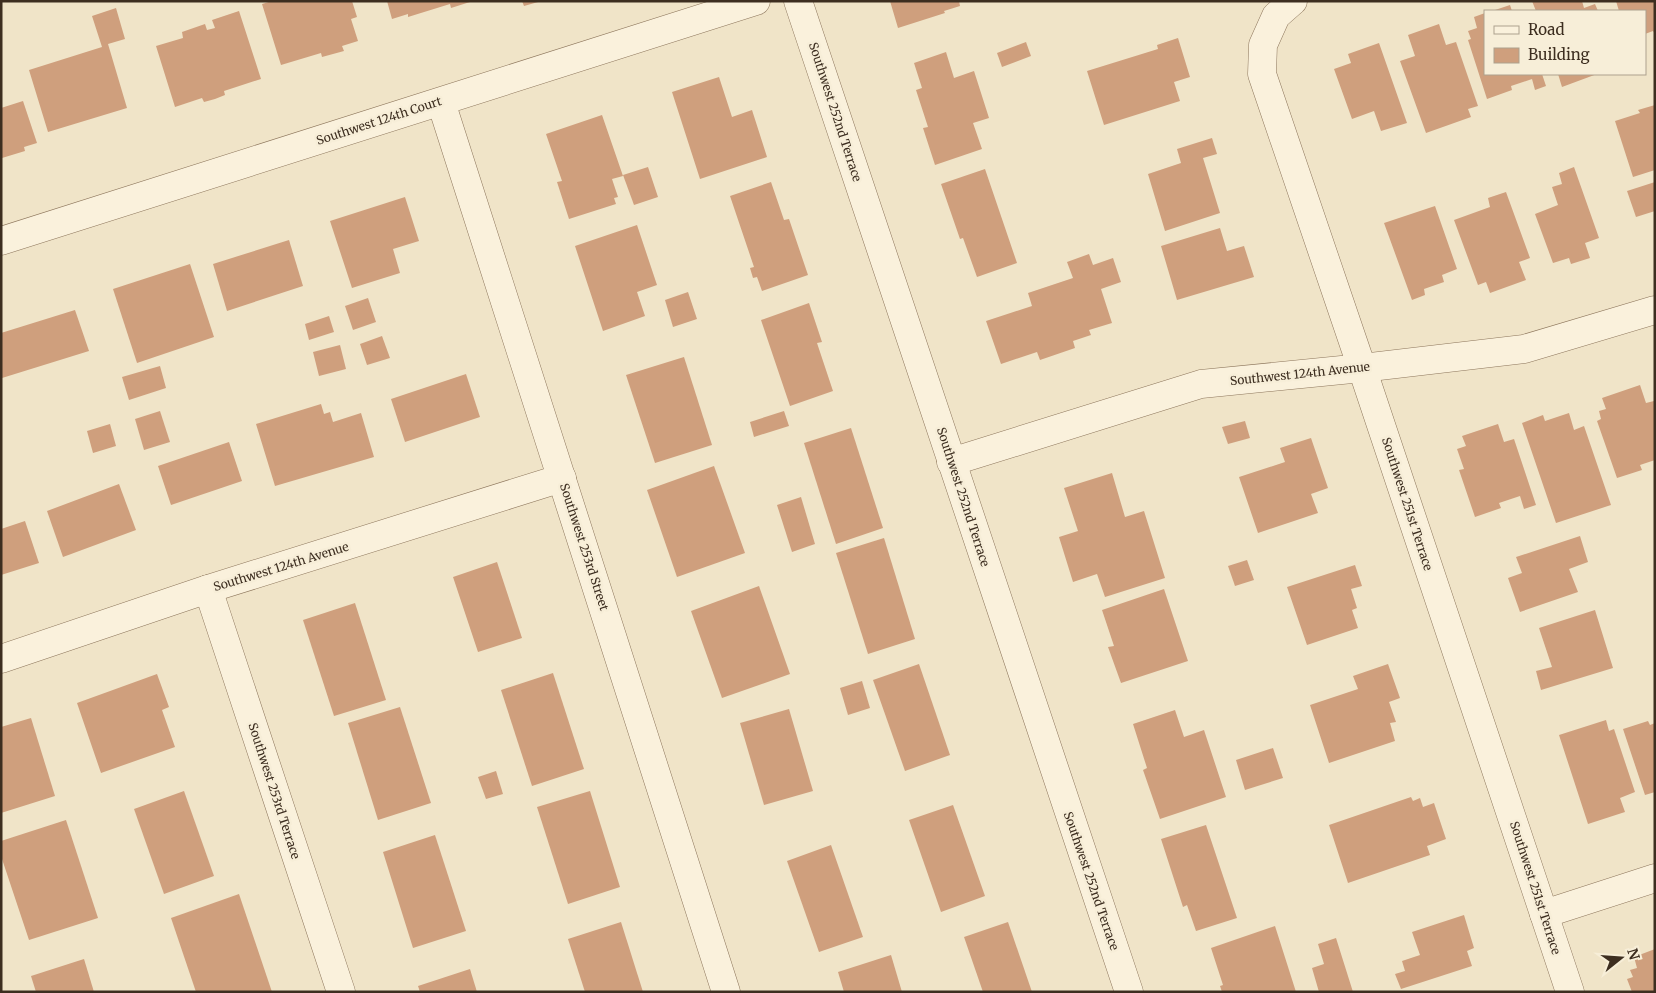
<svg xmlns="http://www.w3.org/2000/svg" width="1656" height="993" viewBox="0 0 1656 993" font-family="Merriweather,serif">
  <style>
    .building { fill: #cf9f7d }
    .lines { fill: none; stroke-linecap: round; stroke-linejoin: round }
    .street-casing { stroke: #8d765c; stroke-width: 29 }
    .street { stroke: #faf1dc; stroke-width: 28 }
    .labels { text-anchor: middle; stroke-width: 5; stroke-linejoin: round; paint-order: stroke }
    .street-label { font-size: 12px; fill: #3d2e20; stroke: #f7eed8 }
  </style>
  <rect width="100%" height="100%" fill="#f0e4c8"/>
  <g class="building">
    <path d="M 272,1 L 352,1 L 357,17 L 351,19 L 358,41 L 342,46 L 344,51 L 322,57 L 321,53 L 281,65 L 262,4 Z"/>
    <path d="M 387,1 L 470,1 L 470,2 L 451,8 L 450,4 L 408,17 L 408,14 L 392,19 Z"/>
    <path d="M 522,1 L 537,1 L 538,2 L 524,6 Z"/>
    <path d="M 890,1 L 959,1 L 960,6 L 944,11 L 945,13 L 898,28 Z"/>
    <path d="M 1532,1 L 1582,1 L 1584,8 L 1595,4 L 1598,11 L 1536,11 Z"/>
    <path d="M 1616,1 L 1655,1 L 1655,34 L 1653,31 L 1645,34 L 1645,11 L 1619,11 Z"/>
    <path d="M 1510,5 L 1512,11 L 1492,11 Z"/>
    <path d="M 116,8 L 125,39 L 108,44 L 127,108 L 48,132 L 29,70 L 102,47 L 92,16 Z"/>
    <path d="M 239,11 L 261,79 L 224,91 L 225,95 L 215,99 L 204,102 L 202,98 L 175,107 L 156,46 L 183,38 L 182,32 L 205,24 L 207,30 L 215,28 L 212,20 Z"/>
    <path d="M 1485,13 L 1485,74 L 1542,74 L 1546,86 L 1535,90 L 1532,79 L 1511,86 L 1512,90 L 1487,99 L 1468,40 L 1471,39 L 1468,31 L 1477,28 L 1474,17 Z"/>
    <path d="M 1439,24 L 1446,45 L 1456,42 L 1478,106 L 1468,109 L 1471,117 L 1426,133 L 1400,61 L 1415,56 L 1408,35 Z"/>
    <path d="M 1178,38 L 1190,77 L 1174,82 L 1180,101 L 1104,125 L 1087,71 L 1158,49 L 1157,45 Z"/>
    <path d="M 1026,42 L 1031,56 L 1002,67 L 997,53 Z"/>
    <path d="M 1379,43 L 1407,123 L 1381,131 L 1374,111 L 1352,119 L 1334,69 L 1351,63 L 1348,54 Z"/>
    <path d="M 946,52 L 954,78 L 974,71 L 989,118 L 973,123 L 982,149 L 935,165 L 923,128 L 928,127 L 916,90 L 922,88 L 914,63 Z"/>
    <path d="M 1558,74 L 1597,74 L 1562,87 Z"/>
    <path d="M 719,77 L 732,117 L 752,110 L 767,157 L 700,179 L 672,92 Z"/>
    <path d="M 23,101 L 37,143 L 24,147 L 25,151 L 2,158 L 1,108 Z"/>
    <path d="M 1655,105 L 1655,170 L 1633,177 L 1615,121 L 1640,113 L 1638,110 Z"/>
    <path d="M 602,115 L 623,176 L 612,179 L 618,197 L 614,198 L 616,204 L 569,219 L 557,182 L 562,181 L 546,134 Z"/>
    <path d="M 1212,138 L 1217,154 L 1203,158 L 1220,213 L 1165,231 L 1148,174 L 1181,163 L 1177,149 Z"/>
    <path d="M 648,167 L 658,197 L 634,205 L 623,175 Z"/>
    <path d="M 1574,167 L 1599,238 L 1585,243 L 1590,258 L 1571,264 L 1569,258 L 1553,263 L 1535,214 L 1558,205 L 1552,187 L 1562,184 L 1559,173 Z"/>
    <path d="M 985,169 L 1017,263 L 977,277 L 963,238 L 960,239 L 941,184 Z"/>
    <path d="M 771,182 L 784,220 L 789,219 L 808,275 L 762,291 L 757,277 L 753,278 L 750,268 L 754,267 L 730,196 Z"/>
    <path d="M 1655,182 L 1655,211 L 1636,217 L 1627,191 Z"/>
    <path d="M 1506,192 L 1530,258 L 1519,262 L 1526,280 L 1490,293 L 1486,282 L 1478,285 L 1454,220 L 1490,207 L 1488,198 Z"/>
    <path d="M 405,197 L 419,241 L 393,249 L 400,273 L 352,288 L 330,221 Z"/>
    <path d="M 1435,206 L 1457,269 L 1442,275 L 1444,282 L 1424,289 L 1425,295 L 1412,300 L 1384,223 Z"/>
    <path d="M 637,225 L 657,285 L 637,292 L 645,316 L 603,331 L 575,246 Z"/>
    <path d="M 1220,228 L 1227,251 L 1244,246 L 1254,277 L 1177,300 L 1161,246 Z"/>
    <path d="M 289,240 L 303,286 L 227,311 L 213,264 Z"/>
    <path d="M 1089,254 L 1093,265 L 1113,258 L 1121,282 L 1101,289 L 1112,323 L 1089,330 L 1091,335 L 1073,341 L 1075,348 L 1040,360 L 1037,352 L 1001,364 L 986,321 L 1032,306 L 1028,293 L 1073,278 L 1067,262 Z"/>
    <path d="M 190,264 L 214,337 L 137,363 L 113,289 Z"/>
    <path d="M 688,292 L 697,319 L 673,327 L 665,300 Z"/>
    <path d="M 368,298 L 376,322 L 353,330 L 345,306 Z"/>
    <path d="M 809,303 L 822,342 L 817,343 L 833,391 L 790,406 L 761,320 Z"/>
    <path d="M 75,310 L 89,351 L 2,378 L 1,333 Z"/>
    <path d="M 329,316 L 334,332 L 309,340 L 305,324 Z"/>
    <path d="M 382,336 L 390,358 L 367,365 L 360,344 Z"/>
    <path d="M 340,345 L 346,369 L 319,376 L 313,352 Z"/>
    <path d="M 684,357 L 712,445 L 655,463 L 626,375 Z"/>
    <path d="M 160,366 L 166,388 L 129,400 L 122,377 Z"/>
    <path d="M 466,374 L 480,417 L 405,442 L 391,399 Z"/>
    <path d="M 1640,385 L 1646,403 L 1654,401 L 1655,403 L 1655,460 L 1640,465 L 1642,470 L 1617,478 L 1597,421 L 1601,419 L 1599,411 L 1606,409 L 1602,398 Z"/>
    <path d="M 321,404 L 324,414 L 330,412 L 333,422 L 361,413 L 374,457 L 275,486 L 256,424 Z"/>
    <path d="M 160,411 L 170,442 L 144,450 L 135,419 Z"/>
    <path d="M 784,411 L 789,426 L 754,437 L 750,422 Z"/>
    <path d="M 1569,413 L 1574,430 L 1584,426 L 1611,505 L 1556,523 L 1522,423 L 1543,415 L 1545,421 Z"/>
    <path d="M 1245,421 L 1250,438 L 1228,444 L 1222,427 Z"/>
    <path d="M 110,424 L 116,446 L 93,453 L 87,431 Z"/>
    <path d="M 1498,424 L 1504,442 L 1514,439 L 1536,505 L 1524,509 L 1520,496 L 1499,503 L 1501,508 L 1475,517 L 1459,470 L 1464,469 L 1457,449 L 1466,446 L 1462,436 Z"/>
    <path d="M 851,428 L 883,528 L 836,544 L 804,443 Z"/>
    <path d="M 1311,438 L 1328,488 L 1311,494 L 1318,513 L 1258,533 L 1239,477 L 1285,462 L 1280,448 Z"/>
    <path d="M 229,442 L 242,481 L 171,505 L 158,466 Z"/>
    <path d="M 714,466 L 745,553 L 677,577 L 647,490 Z"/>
    <path d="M 1112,473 L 1125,517 L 1144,511 L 1165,578 L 1105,597 L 1097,574 L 1073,582 L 1059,537 L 1078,531 L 1064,488 Z"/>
    <path d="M 119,484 L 136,530 L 63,557 L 47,511 Z"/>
    <path d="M 801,497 L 815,544 L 792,552 L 777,505 Z"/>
    <path d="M 25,521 L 39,563 L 1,575 L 1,529 Z"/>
    <path d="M 1580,536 L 1588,562 L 1569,569 L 1578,592 L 1520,612 L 1508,578 L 1522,573 L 1516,557 Z"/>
    <path d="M 884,538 L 915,639 L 868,654 L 836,553 Z"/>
    <path d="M 1247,560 L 1254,580 L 1235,586 L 1228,566 Z"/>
    <path d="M 497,562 L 522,638 L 478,652 L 453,577 Z"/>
    <path d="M 1355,565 L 1362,586 L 1351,589 L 1357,608 L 1352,610 L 1358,628 L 1307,645 L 1287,587 Z"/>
    <path d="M 759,586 L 790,674 L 722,698 L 691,611 Z"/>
    <path d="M 1164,589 L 1188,661 L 1121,683 L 1108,647 L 1114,646 L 1102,610 Z"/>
    <path d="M 355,603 L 386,700 L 334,716 L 303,620 Z"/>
    <path d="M 1595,610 L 1613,668 L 1541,690 L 1536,671 L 1552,667 L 1539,628 Z"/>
    <path d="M 919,664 L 950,755 L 905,771 L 873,680 Z"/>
    <path d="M 1388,664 L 1400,698 L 1389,702 L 1396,722 L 1390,723 L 1395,741 L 1329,763 L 1310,705 L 1358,689 L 1353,676 Z"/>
    <path d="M 553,673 L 584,769 L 532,786 L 501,690 Z"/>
    <path d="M 157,674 L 169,707 L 162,710 L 175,747 L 101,773 L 77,703 Z"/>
    <path d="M 862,681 L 870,708 L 848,715 L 840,688 Z"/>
    <path d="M 400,707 L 431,803 L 378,820 L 348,723 Z"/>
    <path d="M 789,709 L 813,791 L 764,805 L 740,723 Z"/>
    <path d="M 1175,710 L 1184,737 L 1204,730 L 1226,797 L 1160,819 L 1143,770 L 1147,768 L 1133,724 Z"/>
    <path d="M 31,718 L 55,796 L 1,813 L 1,727 Z"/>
    <path d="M 1606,720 L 1609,731 L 1614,729 L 1635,792 L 1620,798 L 1625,812 L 1588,824 L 1559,735 Z"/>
    <path d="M 1648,721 L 1650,725 L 1655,723 L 1655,792 L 1645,795 L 1623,729 Z"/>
    <path d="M 1273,748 L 1283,778 L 1245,790 L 1236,760 Z"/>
    <path d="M 496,771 L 503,794 L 486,799 L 478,777 Z"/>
    <path d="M 184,791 L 214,876 L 164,894 L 134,809 Z"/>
    <path d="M 590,791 L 620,887 L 568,904 L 537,807 Z"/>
    <path d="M 1411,797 L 1413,801 L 1420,798 L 1423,807 L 1434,803 L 1446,839 L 1427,846 L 1430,855 L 1348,883 L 1329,825 Z"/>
    <path d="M 953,805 L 985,896 L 941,912 L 909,820 Z"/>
    <path d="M 66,820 L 98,918 L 29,940 L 1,856 L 1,841 Z"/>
    <path d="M 1206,825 L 1237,918 L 1196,931 L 1187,905 L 1183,907 L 1161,839 Z"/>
    <path d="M 435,835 L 466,931 L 413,948 L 383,852 Z"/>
    <path d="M 831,845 L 863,937 L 819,952 L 787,861 Z"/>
    <path d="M 239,894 L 272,992 L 196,992 L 171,918 Z"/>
    <path d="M 1464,915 L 1474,948 L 1467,951 L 1472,966 L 1401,989 L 1395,974 L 1405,971 L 1402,961 L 1420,955 L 1412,932 Z"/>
    <path d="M 621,922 L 643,992 L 585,992 L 568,939 Z"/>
    <path d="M 1008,922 L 1032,992 L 983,992 L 964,937 Z"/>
    <path d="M 1275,926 L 1296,992 L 1222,992 L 1220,986 L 1223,985 L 1211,948 Z"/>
    <path d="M 1336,938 L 1353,992 L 1319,992 L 1312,968 L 1324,964 L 1318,944 Z"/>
    <path d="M 1655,949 L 1655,992 L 1632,992 L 1627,979 L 1633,977 L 1630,970 L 1637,968 L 1634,957 Z"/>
    <path d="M 891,955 L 902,992 L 844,992 L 838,972 Z"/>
    <path d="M 84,959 L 94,992 L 36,992 L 31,976 Z"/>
    <path d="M 470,969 L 477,992 L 420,992 L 418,986 Z"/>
  </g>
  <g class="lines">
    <defs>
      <g id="street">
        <path d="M 798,1 L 1129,992"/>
        <path d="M 1293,1 L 1276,16 L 1263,45 L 1262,74 L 1362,368 L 1570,992"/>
        <path d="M 441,102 L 726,992"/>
        <path d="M 1,241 L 756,1"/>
        <path d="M 951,462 L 1201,384 L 1362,368 L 1524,349 L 1655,310"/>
        <path d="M 208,589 L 341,992"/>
        <path d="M 1,659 L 208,589 L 562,478"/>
        <path d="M 1544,914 L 1655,878"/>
      </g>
    </defs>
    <use href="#street" class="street-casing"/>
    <use href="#street" class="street"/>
  </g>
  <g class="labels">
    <g class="street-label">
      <text transform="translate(835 112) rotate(72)" y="4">Southwest 252nd Terrace</text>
      <text transform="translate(379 121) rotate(-18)" y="4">Southwest 124th Court</text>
      <text transform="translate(1300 374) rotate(-6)" y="4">Southwest 124th Avenue</text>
      <text transform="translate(963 497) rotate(72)" y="4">Southwest 252nd Terrace</text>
      <text transform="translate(1407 504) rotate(72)" y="4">Southwest 251st Terrace</text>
      <text transform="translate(584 547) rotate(72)" y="4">Southwest 253rd Street</text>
      <text transform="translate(281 567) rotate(-17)" y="4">Southwest 124th Avenue</text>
      <text transform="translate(274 791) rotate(72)" y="4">Southwest 253rd Terrace</text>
      <text transform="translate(1091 881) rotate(71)" y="4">Southwest 252nd Terrace</text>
      <text transform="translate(1535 888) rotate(72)" y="4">Southwest 251st Terrace</text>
    </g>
  </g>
  <rect width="1656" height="993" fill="none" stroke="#3d2e20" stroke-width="5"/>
  <rect x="1484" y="10" width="162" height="65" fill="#f7eed8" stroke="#ada18e"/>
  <rect x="1494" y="26" width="25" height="8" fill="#faf1dc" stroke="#ada18e"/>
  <text x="1528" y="35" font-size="15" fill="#3d2e20">Road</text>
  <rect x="1494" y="48" width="25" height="15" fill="#cf9f7d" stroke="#ada18e"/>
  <text x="1528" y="60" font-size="15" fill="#3d2e20">Building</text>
  <g transform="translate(1621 958) rotate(73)" stroke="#f7eed8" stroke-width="4" paint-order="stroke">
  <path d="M0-4L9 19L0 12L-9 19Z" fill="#3d2e20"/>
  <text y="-8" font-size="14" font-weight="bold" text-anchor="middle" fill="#3d2e20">N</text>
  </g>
</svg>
